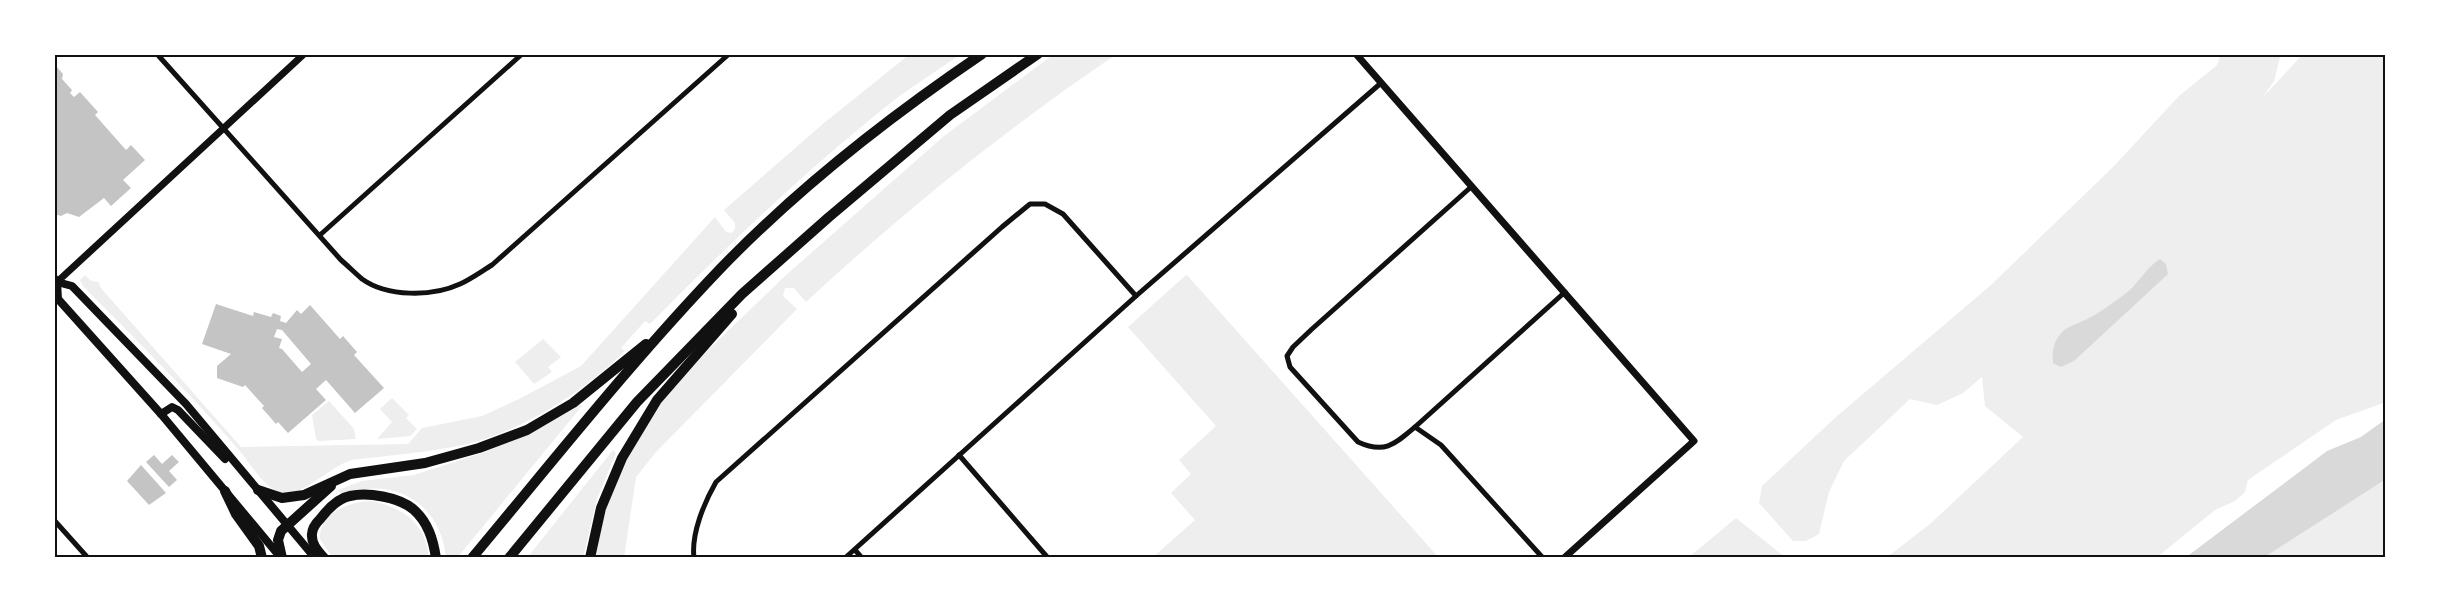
<svg xmlns="http://www.w3.org/2000/svg" width="2440" height="612" viewBox="0 0 2440 612" font-family="Lato,sans-serif">
  <style>
    .green { fill: #eee }
    .water { fill: #d9d9d9 }
    .building { fill: #c4c4c4; fill-rule: evenodd }
    .lines { fill: none; stroke-linecap: round; stroke-linejoin: round }
    .minor { stroke: #111; stroke-width: 5 }
    .tertiary { stroke: #111; stroke-width: 7 }
    .primary { stroke: #111; stroke-width: 8 }
    .motorway { stroke: #111; stroke-width: 10 }
    .neatline { fill: none; stroke: #111; stroke-width: 2 }
  </style>
  <rect width="100%" height="100%" fill="#fff"/>
  <g class="green">
    <path d="M 910,54 L 961,54 C 940,69 917,83 897,98 C 809,167 728,245 650,324 L 645,321 L 621,348 L 625,351 C 585,391 522,431 467,444 C 429,453 390,455 352,460 C 330,466 304,496 283,493 C 264,490 250,462 238,449 C 189,392 135,339 83,286 L 80,280 L 85,275 L 91,281 L 99,282 L 100,287 L 241,447 L 408,444 L 422,428 L 482,416 L 519,399 L 581,366 L 715,217 L 726,232 L 732,233 L 735,229 L 735,223 L 724,210 L 824,123 Z"/>
    <path d="M 1054,54 L 1117,54 C 1007,128 904,211 806,302 L 794,288 L 785,288 L 783,296 L 797,309 L 656,452 L 636,477 L 624,558 L 595,558 L 606,508 L 625,462 L 659,405 L 705,353 L 785,276 L 944,136 Z"/>
    <path d="M 2221,54 L 2281,54 L 2274,81 L 2263,97 L 2303,54 L 2386,54 L 2386,402 L 2336,420 L 2248,480 L 2245,492 L 2235,501 L 2215,510 L 2156,558 L 1886,558 L 1930,524 L 2023,437 L 1985,406 L 1982,377 L 1963,393 L 1937,405 L 1910,399 L 1844,461 L 1829,492 L 1819,534 L 1806,541 L 1793,541 L 1759,503 L 1762,486 L 1836,417 L 1991,285 L 2113,167 L 2179,96 L 2217,65 Z"/>
    <path d="M 1186,275 L 1187,275 L 1439,558 L 1152,558 L 1195,520 L 1171,493 L 1191,474 L 1179,460 L 1216,426 L 1128,327 Z"/>
    <path d="M 543,339 L 561,357 L 548,367 L 552,372 L 534,384 L 515,362 Z"/>
    <path d="M 392,398 L 409,415 L 406,418 L 417,429 L 410,436 L 377,439 L 392,422 L 380,409 Z"/>
    <path d="M 329,401 L 354,429 L 356,439 L 319,441 L 316,439 L 312,415 Z"/>
    <path d="M 579,403 L 582,406 L 457,558 L 446,558 C 441,502 392,475 341,495 L 338,490 L 362,481 L 414,475 L 485,452 L 532,431 Z"/>
    <path d="M 613,450 L 616,453 L 597,499 L 583,558 L 527,558 Z"/>
    <path d="M 2386,479 L 2386,558 L 2263,558 L 2377,483 Z"/>
    <path d="M 372,501 C 404,508 426,524 429,558 L 333,558 L 320,539 C 318,513 351,501 372,501 Z"/>
    <path d="M 1736,518 L 1786,558 L 1688,558 Z"/>
  </g>
  <g class="water">
    <path d="M 2160,259 L 2166,264 L 2168,274 L 2074,361 L 2061,367 L 2053,363 C 2052,351 2053,343 2061,333 C 2070,324 2079,324 2089,318 C 2098,314 2115,301 2124,295 C 2138,285 2145,268 2160,259 Z"/>
    <path d="M 2386,419 L 2386,479 L 2263,558 L 2185,558 L 2327,451 L 2361,437 Z"/>
  </g>
  <g class="building">
    <path d="M 54,64 L 63,74 L 62,79 L 72,90 L 70,93 L 74,97 L 80,92 L 98,112 L 95,115 L 126,150 L 131,145 L 145,160 L 123,180 L 131,188 L 111,206 L 104,198 L 79,217 L 67,213 L 61,216 L 54,214 Z"/>
    <path d="M 216,304 L 253,316 L 254,312 L 271,317 L 273,313 L 281,316 L 280,321 L 286,323 L 297,310 L 301,314 L 310,305 L 340,339 L 343,336 L 357,352 L 354,355 L 384,388 L 355,413 L 326,380 L 316,389 L 326,400 L 288,433 L 278,422 L 276,424 L 262,408 L 264,406 L 245,385 L 243,387 L 217,378 L 217,366 L 231,354 L 202,344 ZM 277,329 L 282,330 L 311,364 L 302,372 L 282,349 L 279,348 L 282,339 L 274,337 Z"/>
    <path d="M 154,455 L 162,464 L 172,455 L 179,462 L 169,471 L 177,480 L 169,487 L 146,462 Z"/>
    <path d="M 141,465 L 166,493 L 149,505 L 127,481 Z"/>
  </g>
  <g class="lines">
    <g class="minor">
      <path d="M 157,54 L 341,260 C 348,266 355,273 362,279 C 387,297 432,297 460,284 C 471,279 482,271 492,265 L 729,54"/>
      <path d="M 1471,187 L 1312,329 L 1293,347 L 1287,356 L 1290,367 L 1358,442 C 1384,454 1394,445 1415,427 L 1441,445 L 1543,558"/>
      <path d="M 320,235 L 522,54"/>
      <path d="M 1415,427 L 1565,292"/>
      <path d="M 959,455 L 1048,558"/>
      <path d="M 54,520 L 88,558"/>
      <path d="M 855,550 L 862,558"/>
      <path d="M 694,558 C 691,534 704,503 716,482 L 1002,227 L 1030,204 L 1045,204 L 1063,214 L 1136,296"/>
      <path d="M 845,558 L 1136,296 L 1381,83"/>
    </g>
    <g class="tertiary">
      <path d="M 1356,54 L 1694,441 L 1564,558"/>
      <path d="M 57,282 L 304,54"/>
    </g>
    <g class="primary">
      <path d="M 54,278 L 57,282 L 72,286 L 186,404 L 315,558"/>
      <path d="M 57,282 L 58,299 L 161,414 L 281,558"/>
      <path d="M 161,414 L 172,407 L 178,410 L 225,459"/>
    </g>
    <g class="motorway">
      <path d="M 258,490 L 282,498 L 304,495 L 350,474 L 425,463 L 479,448 L 527,430 L 573,403 L 646,344"/>
      <path d="M 225,491 L 236,514 L 259,546 L 262,558"/>
      <path d="M 282,558 L 278,540 L 281,531 L 331,486"/>
      <path d="M 324,558 C 318,551 311,544 312,534 C 312,528 317,522 321,518 C 328,509 339,498 350,496 C 368,492 398,497 413,509 C 428,522 433,539 436,558"/>
      <path d="M 472,558 C 553,461 632,361 720,269 C 798,188 889,117 982,54"/>
      <path d="M 509,558 L 637,402 L 742,294 L 829,217 L 950,115 L 1038,54"/>
      <path d="M 590,558 L 601,508 L 622,458 L 657,400 L 732,314"/>
    </g>
  </g>
  <rect width="2440" height="612" fill="none" stroke="#ffffff" stroke-width="111"/>
  <rect x="56" y="56" width="2328" height="500" class="neatline"/>
</svg>
